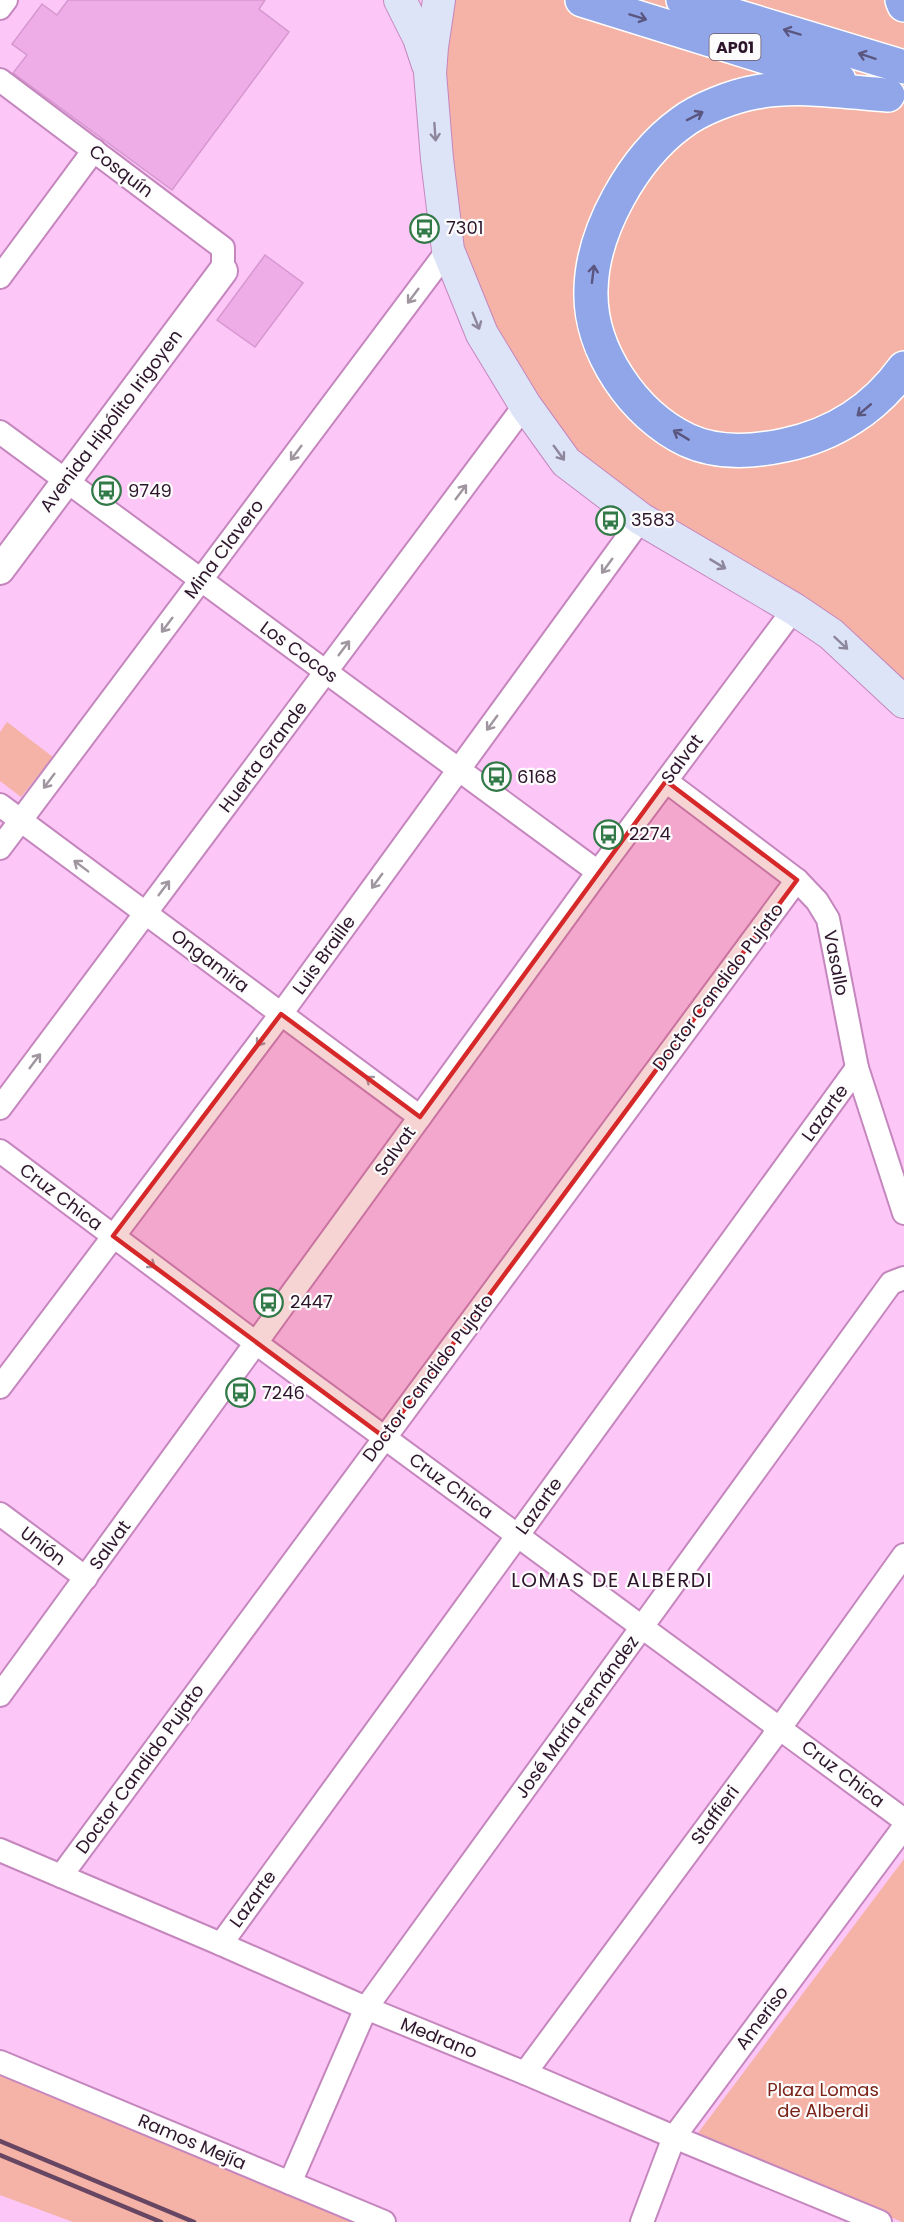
<svg xmlns="http://www.w3.org/2000/svg" width="904" height="2222" viewBox="0 0 904 2222" font-family="Poppins,sans-serif">
  <style>
    .green { fill: #f5b2a6 }
    .building { fill: #eeade7; stroke: #d697d0; stroke-width: 1.5 }
    .lines { fill: none; stroke-linecap: round; stroke-linejoin: round }
    .minor-casing { stroke: #c586be; stroke-width: 26 }
    .tertiary-casing { stroke: #c586be; stroke-width: 32 }
    .secondary-casing { stroke: #c586be; stroke-width: 34 }
    .motorway-casing { stroke: #fff; stroke-width: 36 }
    .minor { stroke: #fff; stroke-width: 22 }
    .tertiary { stroke: #fff; stroke-width: 28 }
    .secondary { stroke: #dee4f8; stroke-width: 32 }
    .motorway { stroke: #91a6e9; stroke-width: 33 }
    .rail { stroke: #664662; stroke-width: 4.5 }
    .oneway { stroke: #5a5680 }
    .oneway2 { stroke: #8e879c }
    .oneway3 { stroke: #a096a0 }
    .marked { fill: #d62828; fill-opacity: 0.2; stroke: #d62828; stroke-width: 4.5; stroke-linejoin: round }
    .labels { text-anchor: middle; stroke-width: 4.5; stroke-linejoin: round; paint-order: stroke }
    .shield { fill: #fcfcfc; stroke: #6b5a6a; stroke-width: 1.5 }
    .shield-label { font-size: 16px; font-weight: bold; fill: #2d152b }
    .street-label { font-size: 18px; fill: #2d152b; stroke: #fcfcfc }
    .poi-label { font-size: 18px; fill: #2d152b; stroke: #fcfcfc; text-anchor: start }
    .park-label { font-size: 18px; fill: #7b2318; stroke: #fcfcfc }
    .neighbourhood-label { font-size: 20px; letter-spacing: 1.5px; fill: #2d152b; stroke: #fcfcfc }
  </style>
  <rect width="100%" height="100%" fill="#fcc7f6"/>
  <g class="green">
    <path d="M 439,0 L 904,0 L 904,702 L 566,462 L 448,250 Z"/>
    <path d="M 7,722 L 53,757 L 21,797 L 0,781 L 0,732 Z"/>
    <path d="M 904,1859 L 904,2222 L 902,2222 L 698,2133 Z"/>
    <path d="M 0,2062 L 384,2222 L 73,2222 L 0,2195 Z"/>
  </g>
  <g class="building">
    <path d="M 68,0 L 265,0 L 259,9 L 289,32 L 172,190 L 13,73 L 27,55 L 12,44 L 42,4 L 57,15 Z"/>
    <path d="M 265,255 L 303,283 L 255,347 L 217,320 Z"/>
  </g>
  <g class="lines">
    <defs>
      <g id="minor">
        <path d="M 0,8 L 6,0"/>
        <path d="M 0,80 L 223,248 L 223,271"/>
        <path d="M 0,277 L 94,150"/>
        <path d="M 0,432 L 598,872"/>
        <path d="M 666,781 L 797,880 L 817,901 L 828,919 L 857,1068 L 904,1213"/>
        <path d="M 0,805 L 420,1117"/>
        <path d="M 0,848 L 448,250"/>
        <path d="M 0,1108 L 525,405"/>
        <path d="M 0,1151 L 256,1343 L 904,1820"/>
        <path d="M 0,1387 L 281,1014 L 641,519"/>
        <path d="M 0,1514 L 86,1578"/>
        <path d="M 0,1695 L 598,872 L 794,609"/>
        <path d="M 0,1850 L 221,1944 L 366,2008 L 525,2073 L 674,2137 L 880,2222"/>
        <path d="M 61,1876 L 797,880"/>
        <path d="M 221,1944 L 857,1068"/>
        <path d="M 0,2062 L 384,2222"/>
        <path d="M 525,2073 L 780,1728 L 904,1555"/>
        <path d="M 290,2183 L 366,2008 L 891,1283 L 904,1278"/>
        <path d="M 642,2222 L 674,2137 L 904,1827"/>
      </g>
      <path id="tertiary" d="M 0,570 L 223,271"/>
      <g id="secondary">
        <path d="M 400,0 L 419,38 L 428,65"/>
        <path d="M 439,0 L 432,47 L 430,73 L 437,159 L 448,250 L 482,334 L 525,405 L 566,462 L 641,519 L 794,609 L 831,634 L 904,702"/>
      </g>
      <g id="motorway">
        <path d="M 582,0 L 839,80"/>
        <path d="M 683,0 L 904,67"/>
        <path d="M 902,0 L 904,5"/>
        <path d="M 888,95 C 845,92 799,84 756,92 C 733,96 699,109 681,123 C 633,158 592,231 591,290 C 589,350 634,415 687,440 C 717,454 753,452 785,445 C 834,435 875,408 904,368"/>
      </g>
    </defs>
    <use href="#minor" class="minor-casing"/>
    <use href="#tertiary" class="tertiary-casing"/>
    <use href="#secondary" class="secondary-casing"/>
    <use href="#motorway" class="motorway-casing"/>
    <use href="#minor" class="minor"/>
    <use href="#tertiary" class="tertiary"/>
    <use href="#secondary" class="secondary"/>
    <use href="#motorway" class="motorway"/>
    <g class="rail">
      <path d="M 0,2141 L 194,2222"/>
      <path d="M 0,2155 L 161,2222"/>
    </g>
  </g>
  <defs><path id="oneway-shaft" d="M-6 0H5M1.5-3L5.5 0L1.5 3" fill="none" stroke-width="1.6" stroke-linecap="round" stroke-linejoin="round" transform="scale(1.5)"/></defs>
  <g class="oneway">
    <use href="#oneway-shaft" transform="translate(638 17) rotate(17)"/>
    <use href="#oneway-shaft" transform="translate(792 32) rotate(-163)"/>
    <use href="#oneway-shaft" transform="translate(867 56) rotate(-162)"/>
    <use href="#oneway-shaft" transform="translate(695 116) rotate(-27)"/>
    <use href="#oneway-shaft" transform="translate(593 274) rotate(-83)"/>
    <use href="#oneway-shaft" transform="translate(864 410) rotate(140)"/>
    <use href="#oneway-shaft" transform="translate(681 435) rotate(-149)"/>
  </g>
  <g class="oneway2">
    <use href="#oneway-shaft" transform="translate(435 132) rotate(86)"/>
    <use href="#oneway-shaft" transform="translate(476 321) rotate(68)"/>
    <use href="#oneway-shaft" transform="translate(559 453) rotate(54)"/>
    <use href="#oneway-shaft" transform="translate(718 564) rotate(31)"/>
    <use href="#oneway-shaft" transform="translate(841 643) rotate(43)"/>
  </g>
  <g class="oneway3">
    <use href="#oneway-shaft" transform="translate(413 296) rotate(127)"/>
    <use href="#oneway-shaft" transform="translate(296 453) rotate(127)"/>
    <use href="#oneway-shaft" transform="translate(461 492) rotate(-53)"/>
    <use href="#oneway-shaft" transform="translate(607 566) rotate(126)"/>
    <use href="#oneway-shaft" transform="translate(167 625) rotate(127)"/>
    <use href="#oneway-shaft" transform="translate(344 648) rotate(-53)"/>
    <use href="#oneway-shaft" transform="translate(492 723) rotate(126)"/>
    <use href="#oneway-shaft" transform="translate(49 781) rotate(127)"/>
    <use href="#oneway-shaft" transform="translate(81 866) rotate(-143)"/>
    <use href="#oneway-shaft" transform="translate(377 881) rotate(126)"/>
    <use href="#oneway-shaft" transform="translate(164 888) rotate(-53)"/>
    <use href="#oneway-shaft" transform="translate(262 1039) rotate(127)"/>
    <use href="#oneway-shaft" transform="translate(35 1061) rotate(-53)"/>
    <use href="#oneway-shaft" transform="translate(373 1082) rotate(-143)"/>
    <use href="#oneway-shaft" transform="translate(148 1262) rotate(37)"/>
  </g>
  <path class="marked" d="M 666,781 L 797,880 L 384,1437 L 113,1236 L 281,1014 L 420,1117 Z"/>
  <defs>
    <symbol id="bus-ring" viewBox="-11 -11 22 22"><circle r="9.5" fill="#fcfcfc" stroke="#317946" stroke-width="1.5"/><path d="M-5-6H5V4H4V6H2V4H-2V6H-4V4H-5ZM-3.5-4V0h7V-4ZM-3.5 1.2v1.5H-2V1.2ZM2 1.2v1.5H3.5V1.2Z" fill="#317946"/></symbol>
  </defs>
  <g fill-rule="evenodd">
    <use href="#bus-ring" x="408" y="212" width="33" height="33"/>
    <use href="#bus-ring" x="90" y="474" width="33" height="33"/>
    <use href="#bus-ring" x="594" y="504" width="33" height="33"/>
    <use href="#bus-ring" x="480" y="760" width="33" height="33"/>
    <use href="#bus-ring" x="592" y="818" width="33" height="33"/>
    <use href="#bus-ring" x="252" y="1286" width="33" height="33"/>
    <use href="#bus-ring" x="224" y="1376" width="33" height="33"/>
  </g>
  <g class="labels">
    <rect class="shield" x="709.5" y="34" width="51" height="26" rx="4.5"/>
    <g class="shield-label">
      <text x="735" y="53">AP01</text>
    </g>
    <g class="street-label">
      <text transform="translate(121 171) rotate(37)" y="6">Cosquín</text>
      <text transform="translate(111 421) rotate(-53)" y="6">Avenida Hipólito Irigoyen</text>
      <text transform="translate(224 549) rotate(-53)" y="6">Mina Clavero</text>
      <text transform="translate(299 652) rotate(36)" y="6">Los Cocos</text>
      <text transform="translate(263 757) rotate(-53)" y="6">Huerta Grande</text>
      <text transform="translate(682 759) rotate(-53)" y="6">Salvat</text>
      <text transform="translate(324 955) rotate(-54)" y="6">Luis Braille</text>
      <text transform="translate(210 961) rotate(37)" y="6">Ongamira</text>
      <text transform="translate(836 963) rotate(79)" y="6">Vasallo</text>
      <text transform="translate(718 987) rotate(-53)" y="6">Doctor Candido Pujato</text>
      <text transform="translate(825 1113) rotate(-54)" y="6">Lazarte</text>
      <text transform="translate(395 1151) rotate(-54)" y="6">Salvat</text>
      <text transform="translate(61 1197) rotate(37)" y="6">Cruz Chica</text>
      <text transform="translate(428 1378) rotate(-53)" y="6">Doctor Candido Pujato</text>
      <text transform="translate(451 1486) rotate(36)" y="6">Cruz Chica</text>
      <text transform="translate(539 1506) rotate(-54)" y="6">Lazarte</text>
      <text transform="translate(110 1545) rotate(-54)" y="6">Salvat</text>
      <text transform="translate(43 1546) rotate(37)" y="6">Unión</text>
      <text transform="translate(577 1717) rotate(-54)" y="6">José María Fernández</text>
      <text transform="translate(140 1769) rotate(-54)" y="6">Doctor Candido Pujato</text>
      <text transform="translate(843 1774) rotate(37)" y="6">Cruz Chica</text>
      <text transform="translate(715 1815) rotate(-54)" y="6">Staffieri</text>
      <text transform="translate(253 1899) rotate(-54)" y="6">Lazarte</text>
      <text transform="translate(762 2018) rotate(-53)" y="6">Ameriso</text>
      <text transform="translate(439 2038) rotate(22)" y="6">Medrano</text>
      <text transform="translate(192 2142) rotate(23)" y="6">Ramos Mejía</text>
    </g>
    <g class="poi-label">
      <text x="446" y="234">7301</text>
      <text x="128" y="497">9749</text>
      <text x="631" y="526">3583</text>
      <text x="517" y="783">6168</text>
      <text x="629" y="840">2274</text>
      <text x="290" y="1308">2447</text>
      <text x="262" y="1399">7246</text>
    </g>
    <g class="park-label">
      <text x="823" y="2096">Plaza Lomas<tspan x="823" dy="21">de Alberdi</tspan></text>
    </g>
    <g class="neighbourhood-label">
      <text x="612" y="1587">LOMAS DE ALBERDI</text>
    </g>
  </g>
</svg>
